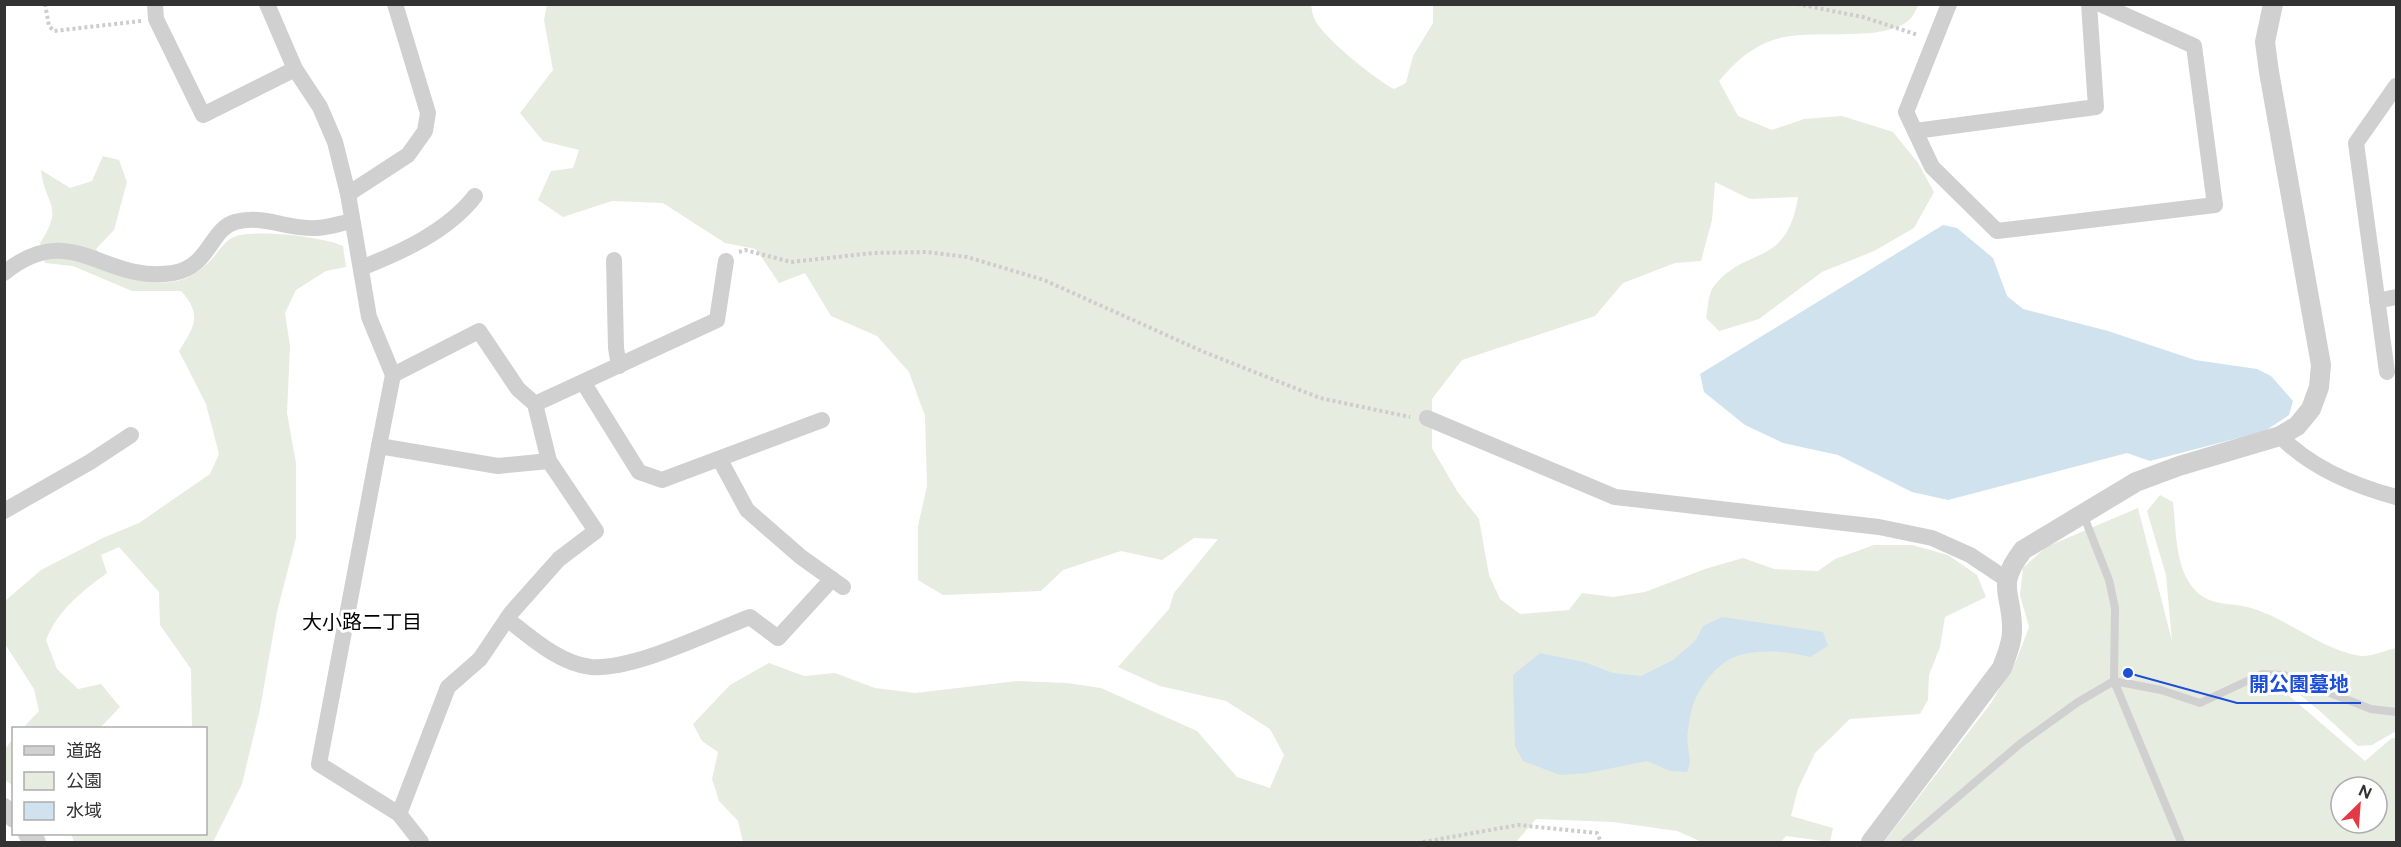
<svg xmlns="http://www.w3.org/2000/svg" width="2401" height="847" viewBox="0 0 2401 847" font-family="Figtree,'Noto Sans JP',sans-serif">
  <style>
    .green { fill: #e6ecdf; fill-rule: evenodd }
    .water { fill: #cfe2ee }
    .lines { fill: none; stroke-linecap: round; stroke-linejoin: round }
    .path { stroke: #cdcdcd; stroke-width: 4; stroke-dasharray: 3 3; stroke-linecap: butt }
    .service { stroke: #d0d0d0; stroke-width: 8 }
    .minor { stroke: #d0d0d0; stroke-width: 16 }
    .tertiary { stroke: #d0d0d0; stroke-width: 20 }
    .labels { text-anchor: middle; stroke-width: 6; stroke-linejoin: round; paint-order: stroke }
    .neighbourhood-label { font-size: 20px; fill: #000; stroke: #fff }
    .leader { fill: none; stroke: #1d4ed8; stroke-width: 2 }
    .callout-dot { fill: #1d4ed8; stroke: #fff; stroke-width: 2 }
    .callout-label { font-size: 20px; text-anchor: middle; font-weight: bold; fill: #1d4ed8; stroke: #fff; stroke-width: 6; stroke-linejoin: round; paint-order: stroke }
  </style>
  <rect width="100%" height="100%" fill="#fff"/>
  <g class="green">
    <path d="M 547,5 L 1311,5 C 1312,9 1312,14 1314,18 C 1322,37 1375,79 1394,89 L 1406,83 L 1413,56 L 1433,23 L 1433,5 L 1919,5 C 1916,9 1913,17 1909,20 C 1882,44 1810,27 1773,40 C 1750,48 1734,63 1719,81 L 1738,116 L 1772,130 L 1804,119 L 1842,116 L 1893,132 L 1918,163 L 1934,192 L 1914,228 L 1874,251 L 1822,272 L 1759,319 L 1719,331 L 1706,318 C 1708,309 1708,293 1714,286 C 1747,245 1787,268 1798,197 L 1750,199 L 1715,182 L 1712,220 L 1701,261 L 1675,263 L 1623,283 L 1595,316 L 1462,360 L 1432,399 L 1432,448 L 1457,491 L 1479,519 L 1489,575 L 1500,599 L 1520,614 L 1569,610 L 1582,593 L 1613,597 L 1645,592 L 1705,569 L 1743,558 L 1774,569 L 1818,571 L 1835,559 L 1874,545 L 1912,545 L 1948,555 L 1977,575 L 1986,597 L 1945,617 L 1940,647 L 1929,675 L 1928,700 L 1920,714 L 1850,719 L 1815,753 L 1798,789 L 1791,816 L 1833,828 L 1830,842 L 1786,836 L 1781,842 L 1702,842 L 1677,831 L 1613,822 L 1536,819 L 1516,842 L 743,842 L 738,821 L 719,801 L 712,779 L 718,752 L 702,741 L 693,724 L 730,685 L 769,663 L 804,676 L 835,673 L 875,688 L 915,693 L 1017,681 L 1067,683 L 1101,688 L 1197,731 L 1237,777 L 1270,788 L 1284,755 L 1270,729 L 1226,701 L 1160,686 L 1118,667 L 1169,609 L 1174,593 L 1218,539 L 1194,538 L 1162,560 L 1121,551 L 1063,570 L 1041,591 L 943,595 L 918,580 L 918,526 L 927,486 L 925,416 L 909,372 L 877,336 L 831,316 L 805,273 L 779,283 L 756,249 L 725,243 L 663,203 L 612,201 L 563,217 L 538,200 L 551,171 L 573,168 L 579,150 L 543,141 L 520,113 L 553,70 L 544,20 Z"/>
    <path d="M 103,156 L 119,160 L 127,182 L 114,230 L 96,249 L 109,271 C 146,281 176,294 208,263 C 216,256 221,245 230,239 C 247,227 325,237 343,246 L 346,267 L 326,271 L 296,290 L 285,313 L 290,346 L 287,413 L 296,463 L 296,538 L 277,612 L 260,709 L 242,784 L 213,842 L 74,842 L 71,834 L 206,834 L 206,728 L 192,728 L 191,669 L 160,625 L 159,592 L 119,547 L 101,555 L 107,573 C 81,592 58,610 46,640 L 57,669 L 78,689 L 101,684 L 120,707 L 100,728 L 23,728 L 39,711 L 34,689 L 5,644 L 5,601 L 41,570 L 105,537 L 139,523 L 210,474 L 219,454 L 206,404 L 179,351 C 194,327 203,315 181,291 L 132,291 L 73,266 L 45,263 L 40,243 C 65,205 45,206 41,170 L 70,188 L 92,181 Z"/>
    <path d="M 2160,495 L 2173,502 C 2176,529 2175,569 2195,590 C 2211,607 2231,602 2251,608 C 2289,619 2321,650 2361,656 C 2371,657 2386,650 2396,648 L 2396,731 L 2372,745 L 2358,746 C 2334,725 2291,678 2260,678 L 2278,686 L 2365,761 L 2392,738 L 2396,738 L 2396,842 L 1884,842 L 1991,703 L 2016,661 L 2029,627 L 2020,595 L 2023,568 L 2046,547 L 2138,508 L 2172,641 L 2166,575 L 2147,511 ZM 2341,787 L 2377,787 L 2377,823 L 2341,823 Z"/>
    <path d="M 13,739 L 13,786 L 4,779 L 5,749 Z"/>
  </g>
  <g class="water">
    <path d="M 1943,225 L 1957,228 L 1993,258 L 2007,296 L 2023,309 L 2108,331 L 2195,360 L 2257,369 L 2271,376 L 2293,401 L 2289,415 L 2265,431 L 2150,461 L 2127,453 L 1948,500 L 1912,492 L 1838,455 L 1783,443 L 1745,425 L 1704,392 L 1700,374 Z"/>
    <path d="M 1722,617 L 1823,632 L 1828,646 L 1810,657 C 1789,651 1762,649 1740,655 C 1717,661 1695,691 1691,713 C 1689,723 1686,736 1688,746 C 1689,758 1692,761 1687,772 L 1670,771 L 1647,761 L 1588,773 L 1560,775 L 1523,761 L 1515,746 L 1513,675 L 1540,653 L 1584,662 L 1613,673 L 1641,676 L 1673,660 L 1696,640 L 1703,626 Z"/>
  </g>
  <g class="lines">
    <g class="path">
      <path d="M 45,4 L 49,26 L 54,31 L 141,21"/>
      <path d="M 1797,4 L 1863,17 L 1918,35"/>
      <path d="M 739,252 L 745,250 L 791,262 L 873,253 L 927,252 L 967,257 L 1044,280 L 1204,352 L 1320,398 L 1410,417"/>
      <path d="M 1423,842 L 1518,825 L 1597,833 L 1601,842"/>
    </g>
    <g class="service">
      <path d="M 2083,514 L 2109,580 L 2115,608 L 2114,681 L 2181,842"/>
      <path d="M 1905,842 L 2021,743 L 2078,702 L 2114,681 L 2161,690 L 2200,703 L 2262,674 L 2284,675 L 2371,709 L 2396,712"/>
    </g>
    <g class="minor">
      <path d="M 155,4 L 156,19 L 203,115 L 295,69"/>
      <path d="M 267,4 L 295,69 L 320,107 L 335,142 L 348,194 L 369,317 L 393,375 L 379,446"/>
      <path d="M 1949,4 L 1906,112 L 1932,167 L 1997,231 L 2215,205 L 2194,46 L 2100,4"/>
      <path d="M 1915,131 L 2096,107 L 2089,4"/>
      <path d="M 348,194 L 408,155 L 425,131 L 428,113 L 395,4"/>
      <path d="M 614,260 L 616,348 L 619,366"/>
      <path d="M 361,268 C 402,252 448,231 475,196"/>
      <path d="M 4,273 C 72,218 103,284 173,273 C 210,267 210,229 235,222 C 262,214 289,230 316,228 C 328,228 341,223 352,221"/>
      <path d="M 2377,301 L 2396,297"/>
      <path d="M 2387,372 L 2356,143 L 2396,86"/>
      <path d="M 393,375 L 479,331 L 518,389 L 535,404 L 549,461 L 596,531 L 559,559 L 511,613 L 480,659 L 448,687 L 399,814"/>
      <path d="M 583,382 L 639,472 L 662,480 L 822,420"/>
      <path d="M 535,404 L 717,320 L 726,261"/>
      <path d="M 1427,418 L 1615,497 L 1879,527 L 1932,538 L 1970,555 L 2006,579"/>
      <path d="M 2280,436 C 2310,467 2355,486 2396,497"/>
      <path d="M 720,460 L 747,510 L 801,557 L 843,587"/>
      <path d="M 4,511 L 90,462 L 131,435"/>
      <path d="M 507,619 C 530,637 560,664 591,667 C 635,670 707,633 750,617 L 778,638 L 832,579"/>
      <path d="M 421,842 L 399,814 L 319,764 L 379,446 L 498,466 L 549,461"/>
    </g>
    <g class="tertiary">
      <path d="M 4,808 L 14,818"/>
      <path d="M 28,834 L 36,842"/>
      <path d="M 1871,842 L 2002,668 C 2006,656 2012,645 2012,631 C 2013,592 1994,588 2023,550 L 2136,482 L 2179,466 L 2280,436 L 2297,426 L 2311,409 L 2319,387 L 2321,365 L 2269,72 L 2265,42 L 2273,4"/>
    </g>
  </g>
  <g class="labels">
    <g class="neighbourhood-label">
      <text x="362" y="629">大小路二丁目</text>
    </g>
  </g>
  <path class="leader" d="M2128 673L2237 703H2361"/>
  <circle class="callout-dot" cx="2128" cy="673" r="6"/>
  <g class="callout-label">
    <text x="2299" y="691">開公園墓地</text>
  </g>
  <rect width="2401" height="847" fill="none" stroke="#333333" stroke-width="12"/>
  <rect x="12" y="727" width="195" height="108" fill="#ffffff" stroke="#adadad" stroke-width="1.5"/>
  <rect x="24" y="746" width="30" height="9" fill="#d0d0d0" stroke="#adadad" stroke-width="1.5"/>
  <text x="66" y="757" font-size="18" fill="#333333">道路</text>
  <rect x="24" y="772" width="30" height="18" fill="#e6ecdf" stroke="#adadad" stroke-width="1.5"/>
  <text x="66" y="787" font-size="18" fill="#333333">公園</text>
  <rect x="24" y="802" width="30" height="18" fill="#cfe2ee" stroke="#adadad" stroke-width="1.5"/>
  <text x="66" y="817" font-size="18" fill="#333333">水域</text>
  <g transform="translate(2359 805) rotate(25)"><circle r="28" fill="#ffffff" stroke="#adadad" stroke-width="1.5"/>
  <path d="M0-4.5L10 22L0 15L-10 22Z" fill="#e63946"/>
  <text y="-9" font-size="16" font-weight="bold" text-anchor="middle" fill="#333333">N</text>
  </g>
</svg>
